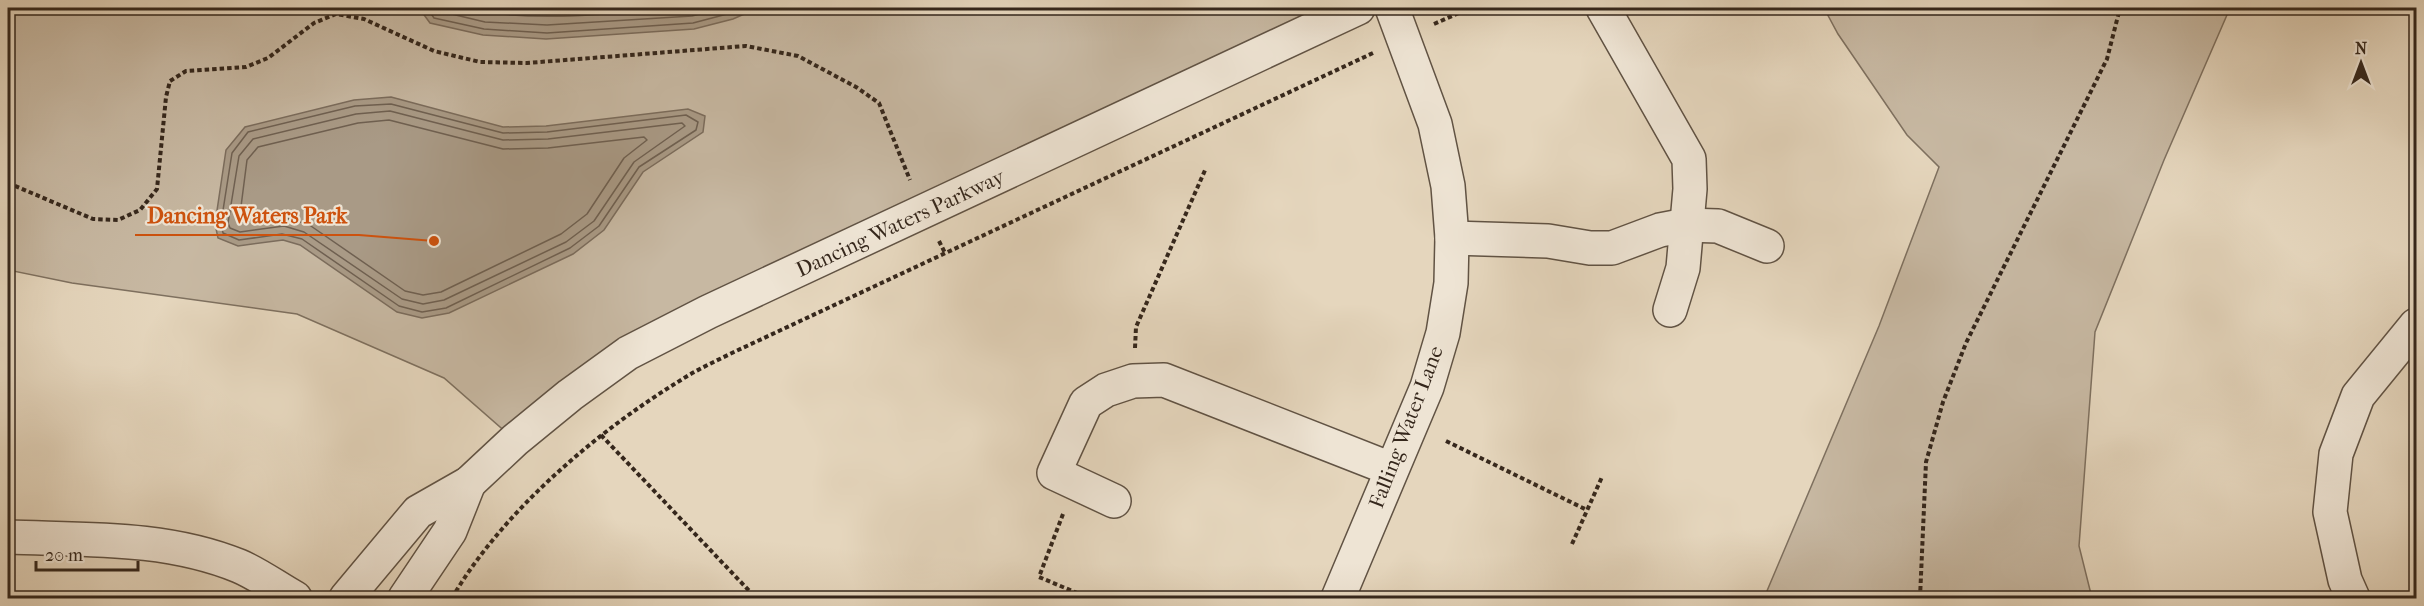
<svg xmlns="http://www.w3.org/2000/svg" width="2424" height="606" viewBox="0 0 2424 606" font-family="'IM FELL French Canon',serif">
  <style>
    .green { fill: #c7b8a2; stroke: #7e705f; stroke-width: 1.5 }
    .water { fill: #a99a86; stroke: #7b6c5c; stroke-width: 1.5 }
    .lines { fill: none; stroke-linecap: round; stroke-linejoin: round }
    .shore { stroke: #6f6051; stroke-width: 1.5 }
    .minor-casing { stroke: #615344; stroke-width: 36 }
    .path { stroke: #35271c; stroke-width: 4; stroke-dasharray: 4.5 3; stroke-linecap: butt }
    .minor { stroke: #eee4d4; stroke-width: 33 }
    .labels { text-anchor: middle; stroke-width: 4.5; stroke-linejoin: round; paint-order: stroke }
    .street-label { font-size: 21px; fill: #35271c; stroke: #eee4d4 }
    .leader { fill: none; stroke: #cd520e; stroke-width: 2 }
    .callout-dot { fill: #cd520e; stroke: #eee4d4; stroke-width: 2 }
    .callout-label { font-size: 22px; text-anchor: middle; font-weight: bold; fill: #cd520e; stroke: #eee4d4; stroke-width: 4.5; stroke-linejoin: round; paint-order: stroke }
  </style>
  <rect width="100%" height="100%" fill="#e5d6bd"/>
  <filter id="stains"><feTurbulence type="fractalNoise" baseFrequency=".00333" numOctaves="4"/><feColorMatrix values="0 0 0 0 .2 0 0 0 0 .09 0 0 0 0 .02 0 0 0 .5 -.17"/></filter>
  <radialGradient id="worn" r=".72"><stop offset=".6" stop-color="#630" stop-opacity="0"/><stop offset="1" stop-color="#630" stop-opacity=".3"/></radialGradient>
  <g class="green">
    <path d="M 8,8 L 1358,8 L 708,312 L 515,440 L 444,378 L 297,314 L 72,283 L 8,270 Z"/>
    <path d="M 1824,8 L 2230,8 L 2164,160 L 2095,332 L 2079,546 L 2092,598 L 1764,598 L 1879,326 L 1939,167 L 1907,135 L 1838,34 Z"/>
  </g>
  <g class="water">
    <path d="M 419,8 L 758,8 L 733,19 L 694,29 L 546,39 L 483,35 L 430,23 Z"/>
    <path d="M 391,97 L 503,127 L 546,126 L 688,109 L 705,116 L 703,132 L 643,172 L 604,230 L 573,254 L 449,313 L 422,318 L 397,312 L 300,245 L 283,240 L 238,246 L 218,238 L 215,224 L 226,150 L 245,127 L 354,100 Z"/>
  </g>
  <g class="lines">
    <g class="shore">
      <path d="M 427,8 L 434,18 L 484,29 L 547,33 L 693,23 L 731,13 L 744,8"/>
      <path d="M 436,8 L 439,11 L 485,22 L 547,25 L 692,16 L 724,8"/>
      <path d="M 463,8 C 535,24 612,13 685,8"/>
      <path d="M 391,104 L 503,133 L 547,132 L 686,115 L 698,122 L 696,130 L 639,167 L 599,226 L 570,248 L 446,308 L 422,312 L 399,306 L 302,239 L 282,234 L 239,240 L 223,233 L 221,223 L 232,153 L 248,132 L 355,106 Z"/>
      <path d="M 390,111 L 503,140 L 548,139 L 682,123 L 685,126 L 634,162 L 594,221 L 566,242 L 444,300 L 423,304 L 402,299 L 304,232 L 284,226 L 240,232 L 230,228 L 228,223 L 239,156 L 253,139 L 356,114 Z"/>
      <path d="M 389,120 L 503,149 L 548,148 L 644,137 L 647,140 L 624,158 L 587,214 L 561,234 L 441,292 L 423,295 L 405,291 L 308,224 L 282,217 L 239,222 L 247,160 L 258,147 L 358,123 Z"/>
    </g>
    <defs>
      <g id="minor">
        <path d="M 1603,8 L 1689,159 L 1690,189 L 1683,268 L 1670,310"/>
        <path d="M 1452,238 L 1548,241 L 1590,248 L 1612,248 L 1660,230 L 1686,225 L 1718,226 L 1767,246"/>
        <path d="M 1114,501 L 1054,473 L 1086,403 L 1106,390 L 1133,381 L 1164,380 L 1391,469"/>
        <path d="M 8,537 C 85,540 166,536 239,566 C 258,574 277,588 295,598"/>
        <path d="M 346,598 L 418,512 L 469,483 L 515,440 L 570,395 L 628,353 L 708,312 L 1358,8"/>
        <path d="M 405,598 L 450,531 L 469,483"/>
        <path d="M 1338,598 L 1427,387 L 1443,333 L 1451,283 L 1452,238 L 1448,186 L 1435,124 L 1392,8"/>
        <path d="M 2353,598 L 2345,580 L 2330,512 L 2336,454 L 2358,396 L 2416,325"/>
      </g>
    </defs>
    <use href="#minor" class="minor-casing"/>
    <g class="path">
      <path d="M 1434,24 L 1470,8"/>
      <path d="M 8,183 L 93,219 L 118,220 L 140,210 L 157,189 L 166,97 L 170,81 L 186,71 L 246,67 L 268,58 L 314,23 L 336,14 L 364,19 L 434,51 L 480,62 L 527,63 L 746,46 L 798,56 L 856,87 L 879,103 L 910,180"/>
      <path d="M 939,241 L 945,253"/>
      <path d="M 1135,348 L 1136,327 L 1206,168"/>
      <path d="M 601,435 L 756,598"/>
      <path d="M 1446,441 L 1587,510"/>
      <path d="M 1063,514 L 1039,577 L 1089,598"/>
      <path d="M 1572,544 L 1602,477"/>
      <path d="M 452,598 C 502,512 596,432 681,380 C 698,369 716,361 734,352 L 1373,53"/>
      <path d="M 840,598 L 842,593"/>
      <path d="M 1920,598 L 1926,462 L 1943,402 L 1966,343 L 2107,59 L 2120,8"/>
    </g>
    <use href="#minor" class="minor"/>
  </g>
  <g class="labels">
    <g class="street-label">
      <text transform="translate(900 223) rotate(-25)" y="7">Dancing Waters Parkway</text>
      <text transform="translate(1406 427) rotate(-69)" y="7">Falling Water Lane</text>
    </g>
  </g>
  <path class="leader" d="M434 241L359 235H135"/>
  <circle class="callout-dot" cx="434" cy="241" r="6"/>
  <g class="callout-label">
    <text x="247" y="223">Dancing Waters Park</text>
  </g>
  <rect width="2424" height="606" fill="none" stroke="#e5d6bd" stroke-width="30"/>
  <rect x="9" y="9" width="2406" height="588" fill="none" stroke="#35271c" stroke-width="3"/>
  <rect x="15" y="15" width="2394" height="576" fill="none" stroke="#35271c" stroke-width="1.5"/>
  <g transform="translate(2361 63)" stroke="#eee4d4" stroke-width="4.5" paint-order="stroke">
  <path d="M0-4.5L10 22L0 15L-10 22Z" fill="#35271c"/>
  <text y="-9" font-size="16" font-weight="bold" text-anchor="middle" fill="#35271c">N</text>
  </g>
  <path d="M36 561v9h102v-9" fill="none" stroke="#35271c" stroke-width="3"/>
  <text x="45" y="561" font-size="18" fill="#35271c" stroke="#eee4d4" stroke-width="4.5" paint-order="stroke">20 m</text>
  <rect width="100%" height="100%" filter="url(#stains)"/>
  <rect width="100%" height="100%" fill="url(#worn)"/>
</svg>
